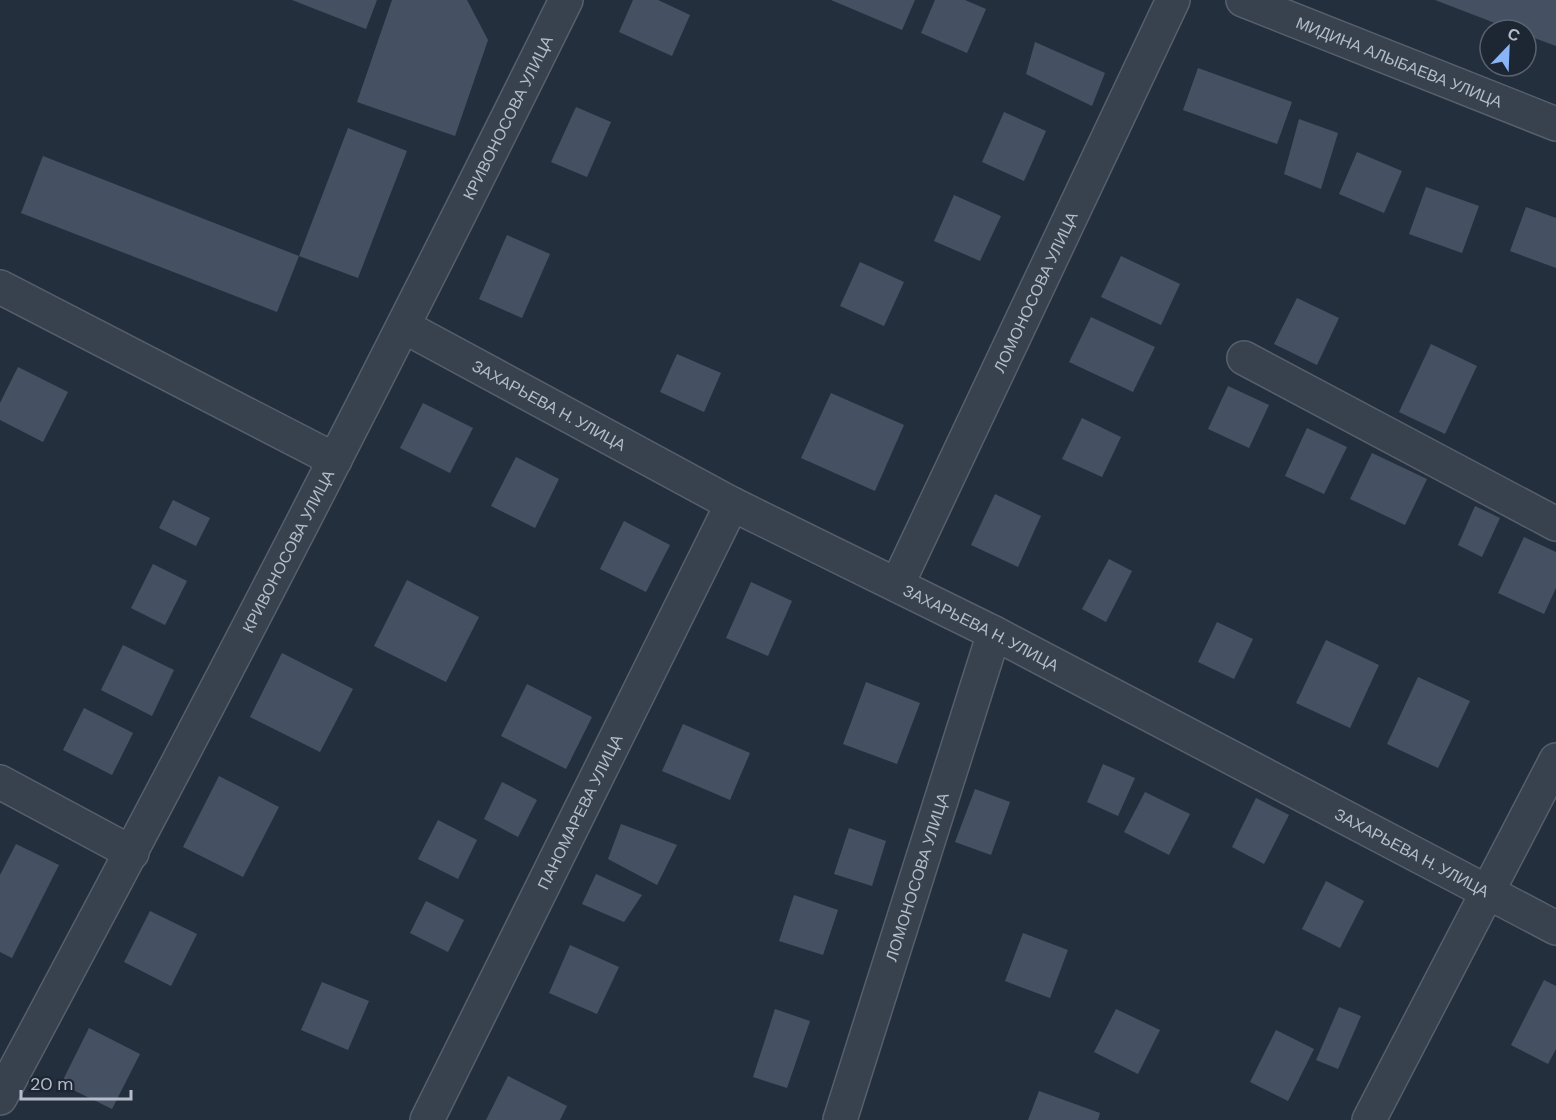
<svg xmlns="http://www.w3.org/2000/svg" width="1556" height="1120" viewBox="0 0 1556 1120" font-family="'DM Sans',sans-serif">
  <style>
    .building { fill: #455162 }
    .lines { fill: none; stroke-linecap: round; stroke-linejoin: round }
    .minor-casing { stroke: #565f6c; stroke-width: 36 }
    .minor { stroke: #38414e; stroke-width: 33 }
    .labels { text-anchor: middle; stroke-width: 6; stroke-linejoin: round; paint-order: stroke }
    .street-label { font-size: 16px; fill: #b4bcc9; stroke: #1d2633 }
  </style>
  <rect width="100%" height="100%" fill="#242f3e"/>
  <g class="building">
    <path d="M 292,0 L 377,0 L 366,29 Z"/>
    <path d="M 392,0 L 467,0 L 488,40 L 455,136 L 357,102 Z"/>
    <path d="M 633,0 L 658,0 L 690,15 L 672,56 L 619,32 Z"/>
    <path d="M 831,0 L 915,0 L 902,30 Z"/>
    <path d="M 935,0 L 965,0 L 986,9 L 967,53 L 921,33 Z"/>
    <path d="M 1435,0 L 1556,0 L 1556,46 L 1526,35 L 1526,30 L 1513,30 Z"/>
    <path d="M 1035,42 L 1105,73 L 1092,106 L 1026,74 Z"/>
    <path d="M 1198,68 L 1292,102 L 1277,144 L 1183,110 Z"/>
    <path d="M 576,107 L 611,122 L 587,177 L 551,162 Z"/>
    <path d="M 1004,112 L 1046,131 L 1024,181 L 982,162 Z"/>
    <path d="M 1299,119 L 1338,133 L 1321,189 L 1284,174 Z"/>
    <path d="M 348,128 L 407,151 L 358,278 L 299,256 Z"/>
    <path d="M 1357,152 L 1402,171 L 1384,213 L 1339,194 Z"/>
    <path d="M 43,156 L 299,256 L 277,312 L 21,213 Z"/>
    <path d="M 1426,187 L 1479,206 L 1462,253 L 1409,234 Z"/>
    <path d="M 954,195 L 1001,216 L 980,261 L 934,241 Z"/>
    <path d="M 1526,207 L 1556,218 L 1556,268 L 1510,251 Z"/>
    <path d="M 507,235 L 550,254 L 522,318 L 479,299 Z"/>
    <path d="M 1121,256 L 1180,284 L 1161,325 L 1101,297 Z"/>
    <path d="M 860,262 L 904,282 L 884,326 L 840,306 Z"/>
    <path d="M 1297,298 L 1339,318 L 1317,365 L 1274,344 Z"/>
    <path d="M 1091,317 L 1155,347 L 1133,392 L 1069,362 Z"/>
    <path d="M 1431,344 L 1477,366 L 1445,434 L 1399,412 Z"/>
    <path d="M 677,354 L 721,373 L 704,412 L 660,392 Z"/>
    <path d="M 18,367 L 68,392 L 43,442 L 0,420 L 0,403 Z"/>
    <path d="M 1228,386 L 1269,405 L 1249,448 L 1208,429 Z"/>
    <path d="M 831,393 L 904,425 L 875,491 L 801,458 Z"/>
    <path d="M 423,403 L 473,428 L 450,473 L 400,448 Z"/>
    <path d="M 1082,418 L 1121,437 L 1102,477 L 1062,459 Z"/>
    <path d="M 1307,428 L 1347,447 L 1324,494 L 1285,476 Z"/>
    <path d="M 1372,453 L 1427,479 L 1405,525 L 1350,499 Z"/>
    <path d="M 516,457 L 559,479 L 535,528 L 491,506 Z"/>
    <path d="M 995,494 L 1041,516 L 1018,567 L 971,545 Z"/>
    <path d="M 173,500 L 210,518 L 196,546 L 159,528 Z"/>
    <path d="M 1475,506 L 1500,518 L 1482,557 L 1458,545 Z"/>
    <path d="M 624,521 L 670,545 L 646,592 L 600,569 Z"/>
    <path d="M 1524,537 L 1556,552 L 1556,588 L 1544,614 L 1498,593 Z"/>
    <path d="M 1109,559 L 1132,571 L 1106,622 L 1082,609 Z"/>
    <path d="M 153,564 L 187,581 L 165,625 L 131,608 Z"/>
    <path d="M 407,580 L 479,617 L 446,682 L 374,646 Z"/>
    <path d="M 751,582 L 792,601 L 768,656 L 726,638 Z"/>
    <path d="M 1217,622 L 1253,639 L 1234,679 L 1198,662 Z"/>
    <path d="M 1326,640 L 1379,665 L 1350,728 L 1296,703 Z"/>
    <path d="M 123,645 L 174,670 L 152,716 L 101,690 Z"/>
    <path d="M 282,653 L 353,689 L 320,752 L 250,717 Z"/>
    <path d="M 1418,677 L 1470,701 L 1438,768 L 1387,744 Z"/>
    <path d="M 866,682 L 920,703 L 897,764 L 843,744 Z"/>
    <path d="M 527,684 L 592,717 L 566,769 L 501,736 Z"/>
    <path d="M 84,708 L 133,733 L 112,775 L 63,750 Z"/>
    <path d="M 683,724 L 750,753 L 730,800 L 662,771 Z"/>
    <path d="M 1103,764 L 1135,778 L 1118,816 L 1087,802 Z"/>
    <path d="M 219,776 L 279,807 L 243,877 L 183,847 Z"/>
    <path d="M 502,782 L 537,800 L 518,837 L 484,819 Z"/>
    <path d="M 975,789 L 1010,802 L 991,855 L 955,842 Z"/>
    <path d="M 1145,792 L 1190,814 L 1169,855 L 1124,832 Z"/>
    <path d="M 1256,798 L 1289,815 L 1264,864 L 1232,847 Z"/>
    <path d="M 438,820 L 477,840 L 458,879 L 418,859 Z"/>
    <path d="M 621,824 L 677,845 L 657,885 L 608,859 Z"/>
    <path d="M 849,828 L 886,841 L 872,886 L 834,874 Z"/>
    <path d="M 16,844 L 59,865 L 12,958 L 0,952 L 0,875 Z"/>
    <path d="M 596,874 L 642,895 L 624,922 L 582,904 Z"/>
    <path d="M 1326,881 L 1364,901 L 1340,948 L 1302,929 Z"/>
    <path d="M 794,895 L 838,910 L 823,955 L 779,941 Z"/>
    <path d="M 426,901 L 464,920 L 448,952 L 410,933 Z"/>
    <path d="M 150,911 L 197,934 L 171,986 L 124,962 Z"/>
    <path d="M 1023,933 L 1068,950 L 1050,998 L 1005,981 Z"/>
    <path d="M 570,945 L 619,967 L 597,1014 L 549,993 Z"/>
    <path d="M 1544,980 L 1556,986 L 1556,1049 L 1548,1064 L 1511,1045 Z"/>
    <path d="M 322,982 L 369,1001 L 348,1050 L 301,1030 Z"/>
    <path d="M 1339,1007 L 1361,1016 L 1338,1069 L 1316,1060 Z"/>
    <path d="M 775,1009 L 810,1021 L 787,1088 L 753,1077 Z"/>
    <path d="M 1116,1009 L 1160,1030 L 1138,1074 L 1094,1052 Z"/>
    <path d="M 89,1028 L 140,1054 L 112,1109 L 61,1084 Z"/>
    <path d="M 1276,1030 L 1314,1049 L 1288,1101 L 1250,1082 Z"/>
    <path d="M 508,1076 L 567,1106 L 560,1120 L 486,1120 Z"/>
    <path d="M 1039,1091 L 1100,1113 L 1098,1120 L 1028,1120 Z"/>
  </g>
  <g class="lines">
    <defs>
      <g id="minor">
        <path id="s1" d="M 1243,0 L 1556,124"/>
        <path d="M 0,287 L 335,460"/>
        <path id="s2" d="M 405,327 L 732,504 L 994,633 L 1556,928"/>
        <path d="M 1244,358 L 1556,524"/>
        <path id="s3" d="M 897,585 L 1173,0"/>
        <path d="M 0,782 L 132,853"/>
        <path id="s4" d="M 0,1098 C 195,735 384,369 566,0"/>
        <path id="s5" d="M 427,1120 L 732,504"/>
        <path id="s6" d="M 840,1120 L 994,633"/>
        <path d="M 1369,1120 L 1556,760"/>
      </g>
    </defs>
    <use href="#minor" class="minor-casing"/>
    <use href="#minor" class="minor"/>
  </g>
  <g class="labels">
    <g class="street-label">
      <text dy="6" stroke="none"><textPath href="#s1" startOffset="168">МИДИНА АЛЫБАЕВА УЛИЦА</textPath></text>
      <text dy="6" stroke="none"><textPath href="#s4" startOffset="1104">КРИВОНОСОВА УЛИЦА</textPath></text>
      <text dy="6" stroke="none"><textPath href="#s3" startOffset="324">ЛОМОНОСОВА УЛИЦА</textPath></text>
      <text dy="6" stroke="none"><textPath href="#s2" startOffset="164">ЗАХАРЬЕВА Н. УЛИЦА</textPath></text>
      <text dy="6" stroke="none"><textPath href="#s4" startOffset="618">КРИВОНОСОВА УЛИЦА</textPath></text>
      <text dy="6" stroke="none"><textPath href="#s2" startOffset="650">ЗАХАРЬЕВА Н. УЛИЦА</textPath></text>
      <text dy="6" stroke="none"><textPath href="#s5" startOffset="344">ПАНОМАРЕВА УЛИЦА</textPath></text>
      <text dy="6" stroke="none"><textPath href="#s2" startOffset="1136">ЗАХАРЬЕВА Н. УЛИЦА</textPath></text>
      <text dy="6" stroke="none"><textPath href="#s6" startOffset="255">ЛОМОНОСОВА УЛИЦА</textPath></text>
    </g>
  </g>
  <g transform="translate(1508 48) rotate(23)"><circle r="28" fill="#1d2633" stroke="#59626f" stroke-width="1.5"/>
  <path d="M0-4.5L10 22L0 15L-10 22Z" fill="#8ab4f8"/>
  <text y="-9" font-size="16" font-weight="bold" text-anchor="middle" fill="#b4bcc9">С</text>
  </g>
  <path d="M21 1090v9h110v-9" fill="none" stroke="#b4bcc9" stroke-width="3"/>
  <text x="30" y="1090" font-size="18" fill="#b4bcc9" stroke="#1d2633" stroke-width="4.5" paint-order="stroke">20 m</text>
</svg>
